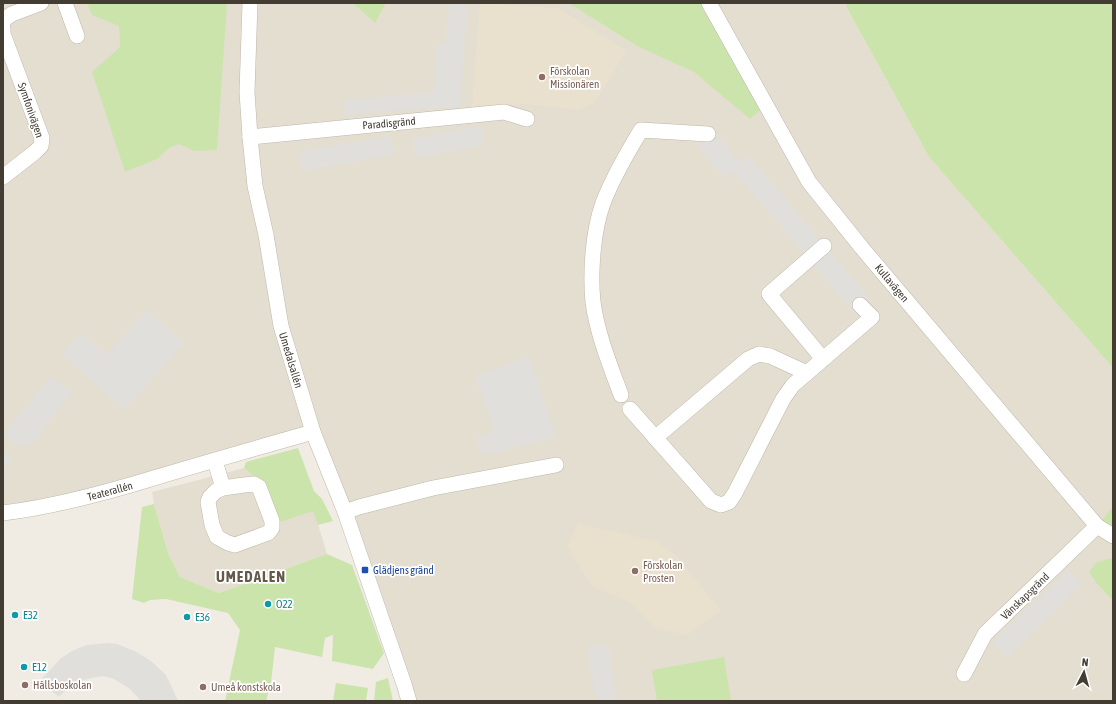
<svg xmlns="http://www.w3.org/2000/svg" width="1116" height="704" viewBox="0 0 1116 704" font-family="'Asap Condensed',sans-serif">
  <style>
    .residential { fill: #e4ded1 }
    .education { fill: #e9e1cd }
    .green { fill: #cbe4ac }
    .parking { fill: #e1dfdb }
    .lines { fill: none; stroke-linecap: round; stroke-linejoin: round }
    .minor-casing { stroke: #beb7a9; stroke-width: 16 }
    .minor { stroke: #fff; stroke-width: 15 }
    .education-dot { fill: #8d6e63; stroke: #fff; stroke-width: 1.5 }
    .transit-dot { fill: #1a4fb4; stroke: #fff; stroke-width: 1.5 }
    .culture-dot { fill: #0f9aa8; stroke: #fff; stroke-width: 1.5 }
    .labels { text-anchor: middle; stroke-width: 3.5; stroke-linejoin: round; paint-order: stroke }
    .education-label { font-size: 11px; fill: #785e54; stroke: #fff; text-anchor: start }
    .street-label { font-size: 11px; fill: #423c33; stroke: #fff }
    .transit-label { font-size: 11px; fill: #164399; stroke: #fff; text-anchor: start }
    .culture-label { font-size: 11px; fill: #0d838f; stroke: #fff; text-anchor: start }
    .district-label { font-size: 15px; font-weight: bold; letter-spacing: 1px; fill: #645a4b; stroke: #fff }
  </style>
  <rect width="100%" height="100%" fill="#f1ece3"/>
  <g class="residential">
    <path d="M 3,3 L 568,3 L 637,46 L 667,3 L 845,3 L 849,12 L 929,157 L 1113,368 L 1113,506 L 1098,526 L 1113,539 L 1113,557 L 1107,559 L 1098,585 L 1113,601 L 1113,701 L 409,701 L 313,432 L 3,513 Z"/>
    <path d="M 244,468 L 264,485 L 314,511 L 327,554 L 219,593 L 180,577 L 168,553 L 154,504 L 152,492 Z"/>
  </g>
  <g class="education">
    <path d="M 480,3 L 558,8 L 626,51 L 595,102 L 579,110 L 526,104 L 472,107 Z"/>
    <path d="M 578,524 L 656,541 L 676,555 L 721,611 L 687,635 L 654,627 L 631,603 L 592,586 L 567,546 Z"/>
  </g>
  <g class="green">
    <path d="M 87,3 L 227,3 L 217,150 L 194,151 L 179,144 L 169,148 L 157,159 L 125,172 L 92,72 L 120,47 L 119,26 L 92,15 Z"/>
    <path d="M 356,3 L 386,3 L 375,23 L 355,5 Z"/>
    <path d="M 568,3 L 709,3 L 766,105 L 750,119 L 694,72 L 637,46 Z"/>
    <path d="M 845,3 L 1113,3 L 1113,368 L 929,157 L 849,12 Z"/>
    <path d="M 298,448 L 314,491 L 322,499 L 333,521 L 318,525 L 313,511 L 280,522 L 264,485 L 244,468 L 246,462 Z"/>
    <path d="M 154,504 L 168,553 L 180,577 L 219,593 L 327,554 L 352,565 L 384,653 L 373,669 L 332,661 L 333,635 L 325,638 L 322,657 L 275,647 L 271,683 L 266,701 L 225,701 L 240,630 L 228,613 L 166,599 L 150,600 L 144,603 L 132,599 L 142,507 Z"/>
    <path d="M 1113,506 L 1113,539 L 1097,526 Z"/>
    <path d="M 1113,557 L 1113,601 L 1098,585 L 1089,572 L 1096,563 Z"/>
    <path d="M 724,657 L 731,701 L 657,701 L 652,670 Z"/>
    <path d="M 388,678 L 393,701 L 374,701 L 376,682 Z"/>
    <path d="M 336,683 L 368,688 L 366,701 L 333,701 Z"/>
  </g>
  <g class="parking">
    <path d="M 449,3 L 467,3 L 460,108 L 446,107 L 346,115 L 344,100 L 434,92 L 437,44 L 446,44 Z"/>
    <path d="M 480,126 L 484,145 L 416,158 L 413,139 Z"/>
    <path d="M 714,130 L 740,163 L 749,156 L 869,298 L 853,311 L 734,171 L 724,178 L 696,143 Z"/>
    <path d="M 391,136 L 394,155 L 302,171 L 299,152 Z"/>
    <path d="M 147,310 L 184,344 L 124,410 L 62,354 L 81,333 L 106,355 Z"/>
    <path d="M 529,357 L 556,437 L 482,456 L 475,438 L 494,430 L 475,376 Z"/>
    <path d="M 51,376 L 72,393 L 30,446 L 24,442 L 19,448 L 4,435 Z"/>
    <path d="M 3,451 L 12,458 L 3,471 Z"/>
    <path d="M 1068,570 L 1082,585 L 1007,657 L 992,642 Z"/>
    <path d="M 107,643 L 117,644 L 135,651 L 151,661 L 166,675 L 178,701 L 141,701 L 130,689 L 114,679 L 103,676 L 91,678 L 73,683 L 59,697 L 49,689 L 42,679 L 61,658 L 72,651 L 86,645 Z"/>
    <path d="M 608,644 L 617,701 L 596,701 L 587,647 Z"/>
  </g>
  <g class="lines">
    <defs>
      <g id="minor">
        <path d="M 65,3 L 77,36"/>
        <path d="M 250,3 L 247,92 L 250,137 L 255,186 L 266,235 L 281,326 L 313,432 L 345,512 L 404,684 L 409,701"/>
        <path d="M 709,3 L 809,182 L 862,248 L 1097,526 L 1113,536"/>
        <path d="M 3,24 L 3,20 L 12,14 L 41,3"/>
        <path d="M 3,28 L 3,34 L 42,138 L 41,146 L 35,152 L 3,177"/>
        <path d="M 250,137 L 504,112 L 527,119"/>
        <path d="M 823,359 L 769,294 L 824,246"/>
        <path d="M 621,395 C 610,365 597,333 593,302 C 590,272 593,231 603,203 C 613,177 627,153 641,130 L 708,134"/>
        <path d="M 630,409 L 711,501 L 721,505 L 729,502 L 735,493 L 783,399 L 793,385 L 872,317 L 860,305"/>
        <path d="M 655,438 L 748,359 L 759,354 L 770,356 L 807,373"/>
        <path d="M 215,461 L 223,488 L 244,485 L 254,484 L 259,487 L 272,521 L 272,528 L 268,533 L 235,545 L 228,543 L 217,537 L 212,525 L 208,502 L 210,497 L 216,491 L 223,488"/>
        <path d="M 345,512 L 359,507 L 433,488 L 556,465"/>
        <path d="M 3,513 C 54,507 105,493 154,478 C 207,462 260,447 313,432"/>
        <path d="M 964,674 L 985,634 L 1097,526"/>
      </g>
    </defs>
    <use href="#minor" class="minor-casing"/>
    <use href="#minor" class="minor"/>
  </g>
  <g class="education-dot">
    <circle cx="542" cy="77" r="4"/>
    <circle cx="635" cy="571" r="4"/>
    <circle cx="25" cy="685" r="4"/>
    <circle cx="203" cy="687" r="4"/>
  </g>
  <rect class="transit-dot" x="361" y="566" width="8" height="8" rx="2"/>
  <g class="culture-dot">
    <circle cx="268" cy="604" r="4"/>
    <circle cx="15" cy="615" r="4"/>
    <circle cx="187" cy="617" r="4"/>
    <circle cx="24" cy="667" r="4"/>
  </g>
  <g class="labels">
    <g class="education-label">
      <text x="550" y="75">Förskolan<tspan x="550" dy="13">Missionären</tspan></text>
      <text x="643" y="569">Förskolan<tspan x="643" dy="13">Prosten</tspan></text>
      <text x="33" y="689">Hällsboskolan</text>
      <text x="211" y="691">Umeå konstskola</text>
    </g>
    <g class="street-label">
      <text transform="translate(31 110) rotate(71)" y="4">Symfonivägen</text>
      <text transform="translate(389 123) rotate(-5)" y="4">Paradisgränd</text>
      <text transform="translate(892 283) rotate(50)" y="4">Kullavägen</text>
      <text transform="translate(291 360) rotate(73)" y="4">Umedalsallén</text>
      <text transform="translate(110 491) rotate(-15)" y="4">Teaterallén</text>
      <text transform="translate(1025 596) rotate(-44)" y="4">Vänskapsgränd</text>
    </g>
    <g class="transit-label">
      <text x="373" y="574">Glädjens gränd</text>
    </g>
    <g class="culture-label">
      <text x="276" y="608">O22</text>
      <text x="23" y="619">E32</text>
      <text x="195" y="621">E36</text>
      <text x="32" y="671">E12</text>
    </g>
    <g class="district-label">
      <text x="251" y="582">UMEDALEN</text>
    </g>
  </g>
  <rect width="1116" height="704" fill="none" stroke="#423c33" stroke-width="8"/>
  <g transform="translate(1084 672) rotate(6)" stroke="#ffffff" stroke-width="3" paint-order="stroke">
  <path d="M0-3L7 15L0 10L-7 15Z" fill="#423c33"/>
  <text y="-6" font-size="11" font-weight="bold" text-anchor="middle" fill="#423c33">N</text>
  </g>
</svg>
